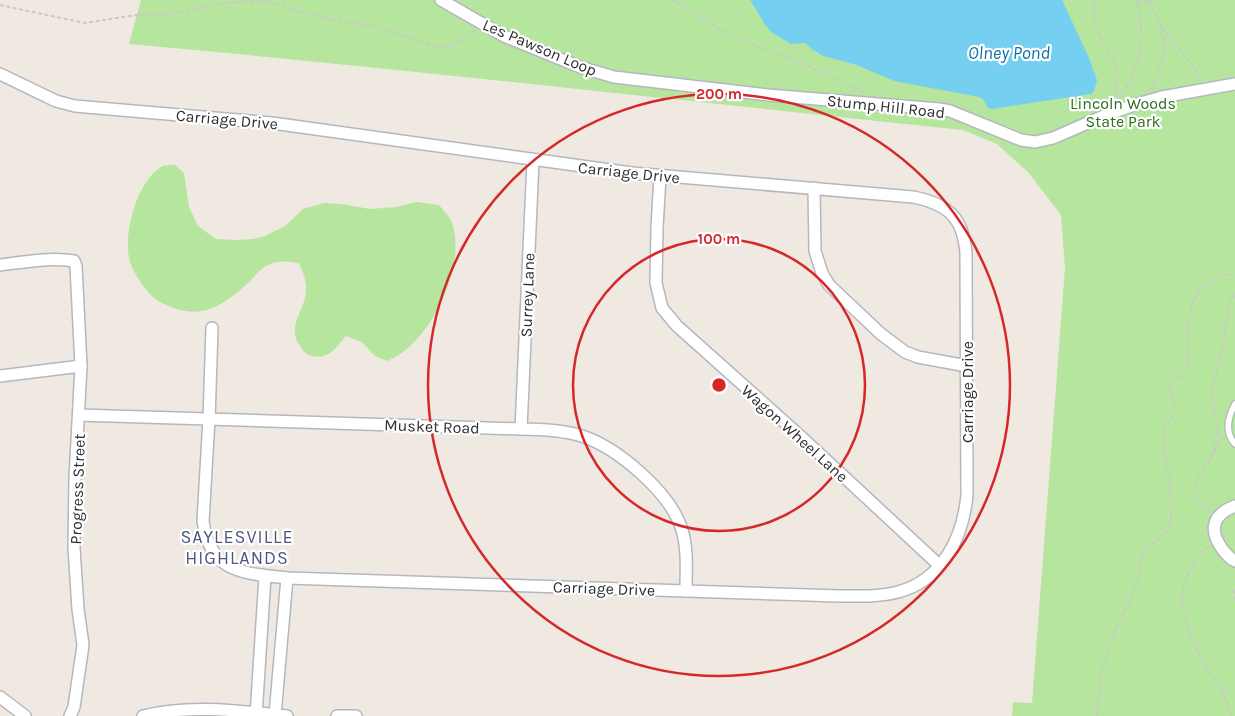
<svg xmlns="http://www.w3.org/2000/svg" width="1235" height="716" viewBox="0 0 1235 716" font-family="Karla,sans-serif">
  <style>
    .green { fill: #b6e59e }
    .water { fill: #75cff0 }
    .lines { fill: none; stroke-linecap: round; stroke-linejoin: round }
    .service-casing { stroke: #b4b7c1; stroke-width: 8 }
    .minor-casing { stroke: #b4b7c1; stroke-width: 14 }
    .path { stroke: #c9c9c9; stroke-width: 2; stroke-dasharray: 4 2.5; stroke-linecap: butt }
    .service { stroke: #fff; stroke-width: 5.5 }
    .minor { stroke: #fff; stroke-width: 11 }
    .ring { fill: none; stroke: #d62828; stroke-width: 2.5 }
    .labels { text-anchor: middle; stroke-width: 4.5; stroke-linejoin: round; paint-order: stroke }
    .street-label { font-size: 16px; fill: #2e2e2e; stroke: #fff }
    .park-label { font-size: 16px; fill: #2c6e1b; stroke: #fff }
    .water-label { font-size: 18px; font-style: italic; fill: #0d6fa3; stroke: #fff }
    .neighbourhood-label { font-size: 18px; letter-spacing: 1px; fill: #4d5680; stroke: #fff }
    .centre { fill: #d62828; stroke: #fff; stroke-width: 2.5 }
    .ring-label { font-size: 15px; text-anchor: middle; font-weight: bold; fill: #d62828; stroke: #fff; stroke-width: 4.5; stroke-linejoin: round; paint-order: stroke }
  </style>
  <rect width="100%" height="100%" fill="#efe9e1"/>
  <g class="green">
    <path d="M 141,0 L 1235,0 L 1235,716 L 1012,716 L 1013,702 L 1032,703 L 1065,268 L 1061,215 L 1028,172 L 997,144 L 963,130 C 685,101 407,69 129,44 Z"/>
    <path d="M 175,165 L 184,173 L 189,207 L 198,226 L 216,239 L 236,240 L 253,239 L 265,236 L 285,226 L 303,209 L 324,203 L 341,204 L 370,209 L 396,207 L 417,202 L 439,205 C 442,209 448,215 451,220 C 469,264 430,345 387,361 L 375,356 L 362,342 L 346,336 C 334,349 329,361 309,355 C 305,353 303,351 301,347 C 284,327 307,309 306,289 C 306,279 303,272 299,263 C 287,261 276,260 266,266 C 259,270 253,279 247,284 C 220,309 197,321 162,303 C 149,297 135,276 130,262 C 122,236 137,179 163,166 C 166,165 171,165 175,165 Z"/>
  </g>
  <path class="water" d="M 750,0 L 1062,0 L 1089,58 L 1097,80 L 1094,91 L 1091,94 L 992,109 L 988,108 L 983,99 L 979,97 L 894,81 L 857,65 L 823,56 L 813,50 L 805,43 L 791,44 L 771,32 L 766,26 Z"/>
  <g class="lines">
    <defs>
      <path id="service" d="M 1235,404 C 1228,417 1224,432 1235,444"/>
      <g id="minor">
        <path d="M 441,0 L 504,36 L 580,67 L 614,77 L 768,95 L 939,109 L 950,111 L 1021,140 L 1035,142 L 1053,138 L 1106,115 L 1137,104 L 1162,97 L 1235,84"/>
        <path d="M 0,74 L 56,101 L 75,106 L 272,123 L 632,173 L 913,197 C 948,204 963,217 966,253 L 967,495 C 963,537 943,580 898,592 C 879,597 858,596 838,596 L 287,578 C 243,573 210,573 203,521 L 209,419 L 212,328"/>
        <path d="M 660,176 L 657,228 L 656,283 L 662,308 L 677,326 L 798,434 L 939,565"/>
        <path d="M 814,188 L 815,251 L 822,273 L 829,285 L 881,334 L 905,352 L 918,357 L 967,366"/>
        <path d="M 0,265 C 24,262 50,257 74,261 L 76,266 L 81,366 L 75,478 L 74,548 L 78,609 L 83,645 L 74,707 L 70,716"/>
        <path d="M 0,376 L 81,366"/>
        <path d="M 79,415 L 521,429 C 541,429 562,430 582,436 C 618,448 671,493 682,530 C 688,550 686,571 686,591"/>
        <path d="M 521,429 L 533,161"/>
        <path d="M 1235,506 C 1211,515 1209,531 1223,550 C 1227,555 1230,559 1235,561"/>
        <path d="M 0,697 L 25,716"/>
        <path d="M 275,715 L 287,578"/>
        <path d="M 143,716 C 189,704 240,711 287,716"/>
        <path d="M 256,716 L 265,576"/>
        <path d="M 337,716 L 356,716"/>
      </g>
    </defs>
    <use href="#service" class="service-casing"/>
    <use href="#minor" class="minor-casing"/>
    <g class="path">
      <path d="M 673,0 L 714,26 L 743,41 L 786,56 L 864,92"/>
      <path d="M 1095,0 C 1088,30 1108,45 1116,70 C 1120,81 1116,92 1112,101"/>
      <path d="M 1138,0 L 1150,3"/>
      <path d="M 1149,0 C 1168,38 1170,50 1151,89"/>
      <path d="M 0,5 L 85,23 L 136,15 L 167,14 L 226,3 L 261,1 L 278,4 L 297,11 L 336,20 L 375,26 L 440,48 L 452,46 L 469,33 L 476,31"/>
      <path d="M 1163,28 L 1203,80"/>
      <path d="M 1118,99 C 1141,72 1147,33 1136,0"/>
      <path d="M 1214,452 L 1223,436"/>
      <path d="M 1212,456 L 1218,432 L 1212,397 L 1213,385 L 1223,347 L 1228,310 L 1230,303 L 1235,295"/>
      <path d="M 1210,512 C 1207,505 1199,502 1194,496 C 1195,480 1204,469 1212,456"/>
      <path d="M 1208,547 C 1193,557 1182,582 1182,601 C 1182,620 1207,676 1221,688 C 1225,692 1230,694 1235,695"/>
      <path d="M 1235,590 L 1235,603"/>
      <path d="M 1222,690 L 1232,716"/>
      <path d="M 1097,716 L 1101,674 L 1105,659 L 1111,640 L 1135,589 L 1144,553 L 1148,546 L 1167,533 L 1171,522 L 1170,482 L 1165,457 L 1164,429 C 1167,422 1173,419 1174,411 C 1175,403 1169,394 1170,386 C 1171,382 1183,374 1187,369 C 1192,340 1181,306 1206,284 C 1214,278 1224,274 1235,274"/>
    </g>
    <use href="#service" class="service"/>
    <use href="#minor" class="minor"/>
  </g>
  <g class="ring">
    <circle cx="719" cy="385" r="146"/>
    <circle cx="719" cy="385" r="291"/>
  </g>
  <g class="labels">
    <g class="street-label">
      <text transform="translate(540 47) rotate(23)" y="6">Les Pawson Loop</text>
      <text transform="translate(886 106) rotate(6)" y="6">Stump Hill Road</text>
      <text transform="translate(227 119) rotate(5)" y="6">Carriage Drive</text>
      <text transform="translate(629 172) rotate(6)" y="6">Carriage Drive</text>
      <text transform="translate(527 295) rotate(-88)" y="6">Surrey Lane</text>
      <text transform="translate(967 392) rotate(-90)" y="6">Carriage Drive</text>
      <text transform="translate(432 426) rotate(2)" y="6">Musket Road</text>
      <text transform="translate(795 433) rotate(42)" y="6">Wagon Wheel Lane</text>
      <text transform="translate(77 489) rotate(-88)" y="6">Progress Street</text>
      <text transform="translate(604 588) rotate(2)" y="6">Carriage Drive</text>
    </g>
    <g class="park-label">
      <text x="1123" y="109">Lincoln Woods<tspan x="1123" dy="18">State Park</tspan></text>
    </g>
    <g class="water-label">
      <text x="1009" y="59">Olney Pond</text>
    </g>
    <g class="neighbourhood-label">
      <text x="237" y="543">SAYLESVILLE<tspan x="237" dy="21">HIGHLANDS</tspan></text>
    </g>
  </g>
  <circle cx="719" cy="385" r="8" class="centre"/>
  <g class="ring-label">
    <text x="719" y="99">200 m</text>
    <text x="719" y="244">100 m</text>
  </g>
</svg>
